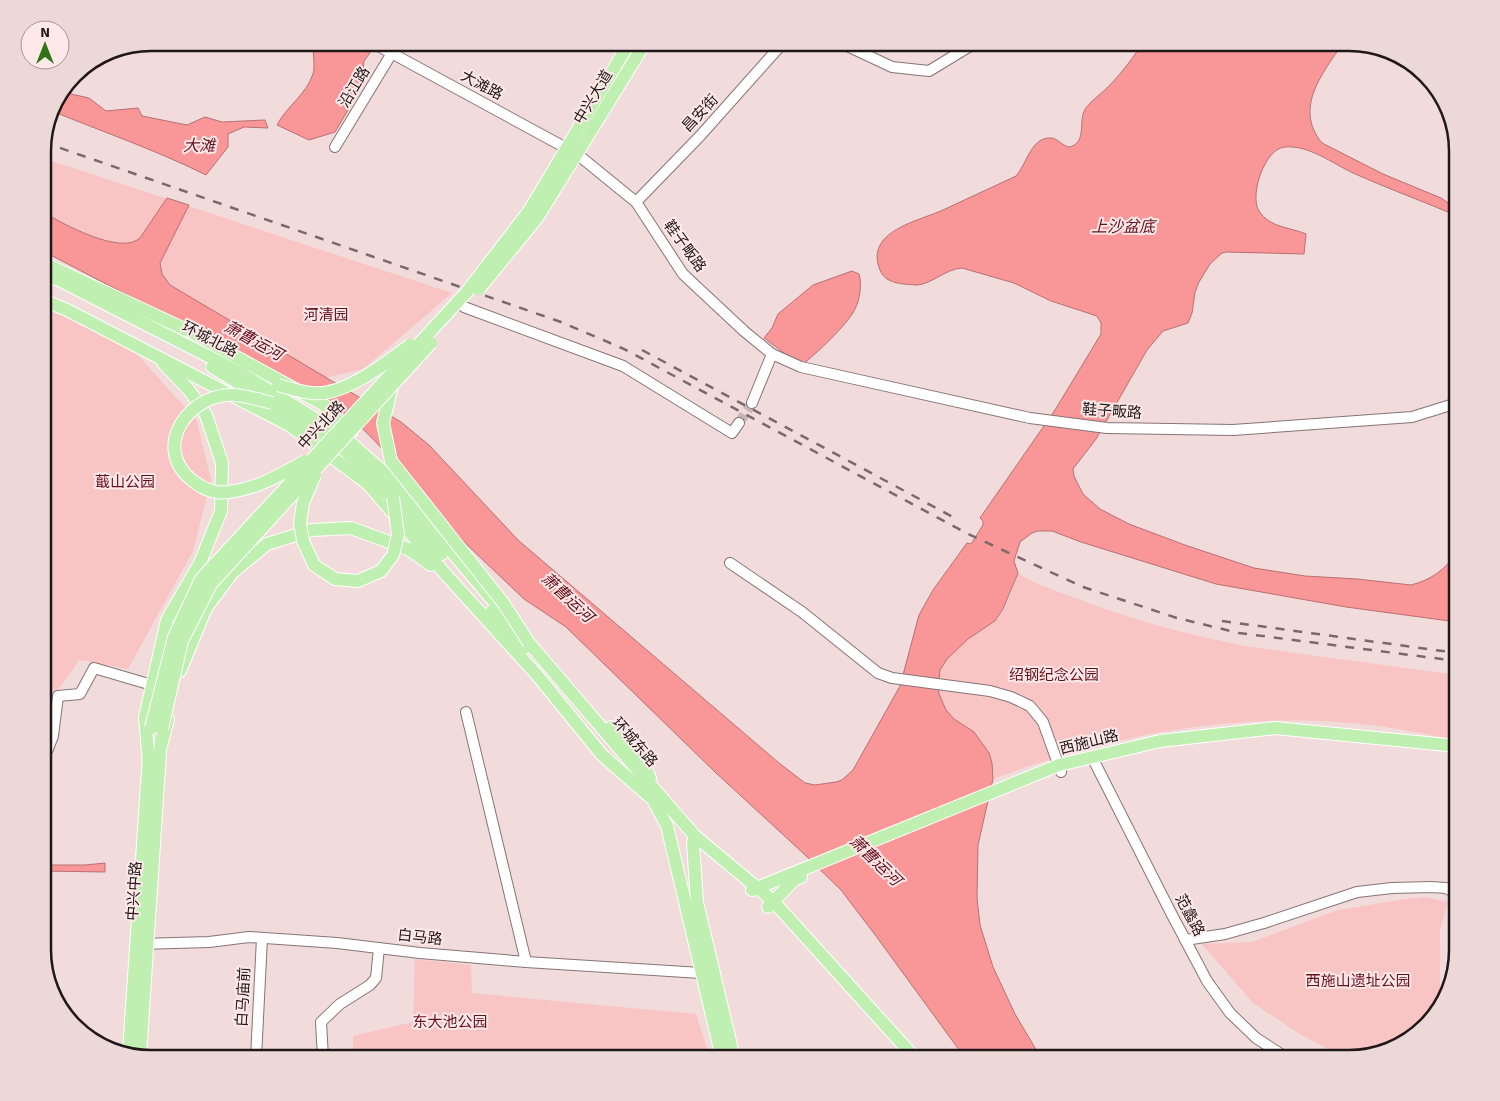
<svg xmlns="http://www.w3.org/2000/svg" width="1500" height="1101" viewBox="0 0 1500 1101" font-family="Signika,'Noto Sans SC',sans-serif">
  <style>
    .green { fill: #f9c4c4 }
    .water { fill: #f99698; stroke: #b87072 }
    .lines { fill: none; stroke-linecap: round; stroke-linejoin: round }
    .minor-tunnel { stroke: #c7b5b4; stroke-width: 10; stroke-dasharray: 10 5; stroke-linecap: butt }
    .minor-casing { stroke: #877474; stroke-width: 12 }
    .major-casing { stroke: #fff; stroke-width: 14 }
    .minor { stroke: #fff; stroke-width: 10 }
    .major { stroke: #bff0b2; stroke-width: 12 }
    .rail { stroke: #786a6a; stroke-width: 2.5; stroke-dasharray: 9 9; stroke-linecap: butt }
    .major-bridge-casing { stroke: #fff; stroke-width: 14; stroke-linecap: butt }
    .major-bridge { stroke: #bff0b2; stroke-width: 12 }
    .labels { text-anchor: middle; stroke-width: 4; stroke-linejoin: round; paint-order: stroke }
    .street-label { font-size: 15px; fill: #201818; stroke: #fee9e8 }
    .park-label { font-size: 15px; fill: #660f1d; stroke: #fee9e8 }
    .water-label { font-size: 16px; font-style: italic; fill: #650e1c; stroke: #fee9e8 }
    .rim { fill: none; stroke: #201818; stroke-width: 2.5 }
  </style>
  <rect width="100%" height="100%" fill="#f1dcdb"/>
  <g class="green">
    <path d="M 43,158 L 452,293 L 363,369 L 316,380 L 43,225 Z"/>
    <path d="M 43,306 L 129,345 L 197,421 L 211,480 L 193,551 L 128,669 L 79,660 L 58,690 L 43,691 Z"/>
    <path d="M 1018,573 C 1033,583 1051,589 1067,595 C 1125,618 1185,634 1245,646 L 1457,675 L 1457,740 C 1425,734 1393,727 1360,724 C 1236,711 1109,735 993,779 C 998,728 928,724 938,677 C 943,657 963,642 979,632 C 984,629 990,626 995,622 C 1007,610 1012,589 1018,573 Z"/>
    <path d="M 1426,897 L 1448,902 L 1440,930 L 1440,1002 L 1435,1016 L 1397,1047 L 1349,1058 L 1345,1058 L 1298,1033 L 1253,1003 L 1202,944 L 1252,942 L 1338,910 L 1405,899 Z"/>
    <path d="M 415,959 L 471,965 L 472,993 L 696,1014 L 710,1058 L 353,1058 L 353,1036 L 413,1022 Z"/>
  </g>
  <g class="water">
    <path d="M 315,43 L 377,43 L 364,61 L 361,88 L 335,132 L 309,140 L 277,125 C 286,107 306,95 313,74 C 316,64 311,52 315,43 Z"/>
    <path d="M 1143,43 L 1343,43 C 1323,73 1293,108 1322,143 L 1383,174 L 1441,198 L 1457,209 L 1457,219 L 1448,212 C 1417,199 1384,187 1353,173 C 1332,163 1309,145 1285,147 C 1265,148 1249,195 1259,211 C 1270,228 1290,227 1306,234 L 1304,254 L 1227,252 L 1222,253 L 1210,264 L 1199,282 L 1195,292 L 1192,313 L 1188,323 L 1163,331 L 1147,350 L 1096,439 L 1073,469 L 1074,476 L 1083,494 L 1100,509 L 1129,524 L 1185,545 L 1254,568 L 1305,576 L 1357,579 L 1411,585 C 1431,580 1447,569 1457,551 L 1457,622 L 1346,607 L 1216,584 L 1081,542 L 1052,531 L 1038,531 L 1032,533 L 1020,542 L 1014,561 L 1018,573 L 1003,609 L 995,621 L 968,639 L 947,659 L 940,670 L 938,688 L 939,694 L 946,710 L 954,719 L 974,732 L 989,753 L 992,763 L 993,779 L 978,845 L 977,898 L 980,925 L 993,967 L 1015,1014 L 1041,1058 L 965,1058 L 876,936 L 841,890 L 803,853 L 715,772 L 566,627 L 524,599 L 463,541 L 408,475 L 366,432 L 346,414 L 320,406 L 192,329 L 43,251 L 43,212 C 61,223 121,256 140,238 L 167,198 L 189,205 L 160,263 L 162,274 L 170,285 L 401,422 L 429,445 L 518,540 L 779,763 L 805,783 L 815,785 L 836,782 L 842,780 L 853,770 L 900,686 L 919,615 L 933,590 L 967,543 L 971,544 L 983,525 L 983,521 L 980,518 L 1055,410 L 1101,334 L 1101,323 L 1097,316 L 1051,301 L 1014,283 L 962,268 C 945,269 931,285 916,285 C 903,284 885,284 880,270 C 864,231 919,221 943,210 C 967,199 992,187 1016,176 C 1027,164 1031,136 1052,138 C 1058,139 1063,146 1069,147 C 1085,144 1080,126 1083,114 C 1085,107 1092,101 1098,96 C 1117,80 1129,63 1143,43 Z"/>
    <path d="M 62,92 L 89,98 L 106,111 L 138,108 L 142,116 L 187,125 L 205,117 L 222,122 L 265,120 L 268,128 L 244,127 L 228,134 L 228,147 L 206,175 C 156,150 103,132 52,111 L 54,103 Z"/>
    <path d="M 852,271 L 859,274 C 862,283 860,300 855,309 C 848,324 817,353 803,364 L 784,353 L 764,338 L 772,328 L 778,314 L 813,285 Z"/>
    <path d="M 105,863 L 105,872 L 43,871 L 43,865 L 85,865 Z"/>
  </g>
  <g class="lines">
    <path class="minor-tunnel" d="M 739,423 L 752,403"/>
    <defs>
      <g id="minor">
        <path d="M 373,43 L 577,154 L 636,202 L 683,274 L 744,331 L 772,354 L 801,367 L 1030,418 L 1107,428 L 1233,430 L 1412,417 L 1457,403"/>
        <path d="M 841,43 L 892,67 L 929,71 L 975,43"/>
        <path d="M 335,147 L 398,43"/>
        <path d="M 636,202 L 700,136 L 783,43"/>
        <path d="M 464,307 L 623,366 L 732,433 L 739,423"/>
        <path d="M 752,403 L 772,354"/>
        <path d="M 730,563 L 802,612 L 878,673 L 892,678 L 990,691 L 1011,697 L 1030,706 L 1043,722 L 1061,772"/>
        <path d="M 466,712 L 526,962"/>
        <path d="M 43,749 L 48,749 L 53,736 L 58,696 L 80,694 L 94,668 L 152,685"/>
        <path d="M 1095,763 L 1171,913 L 1207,981 L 1230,1013 L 1256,1038 L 1287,1058"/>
        <path d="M 1185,940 L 1225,934 L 1264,923 L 1357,892 L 1392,888 L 1431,887 L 1446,888 L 1457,894"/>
        <path d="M 140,944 L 209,942 L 249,937 L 337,943 L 420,953 L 526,962 L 701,973"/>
        <path d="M 256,1058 L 262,938"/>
        <path d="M 323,1058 L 321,1022 L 340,1004 L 370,985 L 376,978 L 379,948"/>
      </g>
      <g id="major">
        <path d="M 556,166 L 629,43"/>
        <path d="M 568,168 L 645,43"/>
        <path d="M 43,263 L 189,331 L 324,405 L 351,433"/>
        <path d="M 43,277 L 57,279 L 241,373 L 343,436 L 389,477 L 505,615"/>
        <path d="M 43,300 L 67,310 L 154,355 L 289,425 L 368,484 L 448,577 L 537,675 L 602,755 L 650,797"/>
        <path d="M 212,367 L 335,442 L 383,485 L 442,554"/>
        <path d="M 391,461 L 383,423 L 392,386"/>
        <path d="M 492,611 L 524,648"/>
        <path d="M 523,636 L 642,775 L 695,836 L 773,901 L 915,1058"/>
        <path d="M 180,671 L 206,608 L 233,572 L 267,544 L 312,530 L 351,528 L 408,549 L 431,565"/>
        <path d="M 611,727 L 642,761 L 650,778"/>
        <path d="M 161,746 L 168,719"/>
        <path d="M 149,763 L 145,717 L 167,620 L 200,563 L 221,511 L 222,463 L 206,415 L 189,390 L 163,363"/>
        <path d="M 653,800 L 667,826 L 722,1058"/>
        <path d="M 695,836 L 693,843 L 697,902 L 734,1058"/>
        <path d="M 752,890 L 1059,765 L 1160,741 L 1275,728 L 1457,746"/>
        <path d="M 768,907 L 795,879 L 801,877"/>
        <path d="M 129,1051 L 149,755"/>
        <path d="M 140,1055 L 161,738"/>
      </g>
    </defs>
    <use href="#minor" class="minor-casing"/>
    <use href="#major" class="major-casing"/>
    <use href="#minor" class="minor"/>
    <use href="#major" class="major"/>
    <g class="rail">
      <path d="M 43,142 L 561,322 L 624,349 L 968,534 L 1083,587 L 1177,618 L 1239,633 L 1457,661"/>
      <path d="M 642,350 L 953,517"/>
      <path d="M 1222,621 L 1457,653"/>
    </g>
    <defs>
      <g id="major-bridge">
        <path d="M 479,289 L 537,218 L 568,168"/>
        <path d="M 278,385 C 289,388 300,392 312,393 C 343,397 386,363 410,345"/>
        <path d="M 272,403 C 260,400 247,396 235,395 C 189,392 150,448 193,481 C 200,486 207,491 216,492 C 220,493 224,492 228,492 C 257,489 280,475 305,461"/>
        <path d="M 391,461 L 504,604 L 529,643"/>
        <path d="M 315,475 L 303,503 L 300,523 L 303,541 L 314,565 L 335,579 L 358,581 L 381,571 L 393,555 L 398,535 L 393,497"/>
        <path d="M 151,728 L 174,637 L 201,579 L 466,293 L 529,211 L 556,166"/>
        <path d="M 162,729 L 182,641 L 211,584 L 431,343"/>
      </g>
    </defs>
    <use href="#major-bridge" class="major-bridge-casing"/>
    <use href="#major-bridge" class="major-bridge"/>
  </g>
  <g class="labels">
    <g class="street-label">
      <text transform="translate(482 85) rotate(28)" y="5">大滩路</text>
      <text transform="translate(354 87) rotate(-59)" y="5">沿江路</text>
      <text transform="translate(593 97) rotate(-59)" y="5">中兴大道</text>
      <text transform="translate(700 113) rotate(-47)" y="5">昌安街</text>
      <text transform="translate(685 246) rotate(54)" y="5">鞋子畈路</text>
      <text transform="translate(210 339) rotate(27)" y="5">环城北路</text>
      <text transform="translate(1112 411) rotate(4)" y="5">鞋子畈路</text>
      <text transform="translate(321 425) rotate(-47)" y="5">中兴北路</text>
      <text transform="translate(635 742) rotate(49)" y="5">环城东路</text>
      <text transform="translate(1089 742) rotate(-14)" y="5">西施山路</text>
      <text transform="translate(134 891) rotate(-86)" y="5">中兴中路</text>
      <text transform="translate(1190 915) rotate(62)" y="5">范蠡路</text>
      <text transform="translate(420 937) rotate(6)" y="5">白马路</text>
      <text transform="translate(243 997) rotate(-87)" y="5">白马庙前</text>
    </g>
    <g class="park-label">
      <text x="326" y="320">河清园</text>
      <text x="125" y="487">蕺山公园</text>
      <text x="1054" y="680">绍钢纪念公园</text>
      <text x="1358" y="986">西施山遗址公园</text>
      <text x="450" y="1027">东大池公园</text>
    </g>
    <g class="water-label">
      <text x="199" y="151">大滩</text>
      <text x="1123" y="232">上沙盆底</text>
      <text transform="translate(254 340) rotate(29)" y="6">萧曹运河</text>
      <text transform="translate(568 597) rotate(43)" y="6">萧曹运河</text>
      <text transform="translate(876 860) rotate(44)" y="6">萧曹运河</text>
    </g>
  </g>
  <path d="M0 0H1500V1101H0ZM151 51H1349A100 100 0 0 1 1449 151V950A100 100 0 0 1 1349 1050H151A100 100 0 0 1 51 950V151A100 100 0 0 1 151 51Z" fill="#ecd8d7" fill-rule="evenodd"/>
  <path class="rim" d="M151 51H1349A100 100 0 0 1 1449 151V950A100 100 0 0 1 1349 1050H151A100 100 0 0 1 51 950V151A100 100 0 0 1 151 51Z"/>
  <g transform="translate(45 45)"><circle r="24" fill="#fee9e8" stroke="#a59595"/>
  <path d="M0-4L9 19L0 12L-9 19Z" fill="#2f7517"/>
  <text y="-8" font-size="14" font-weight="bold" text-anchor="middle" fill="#201818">N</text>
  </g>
</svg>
